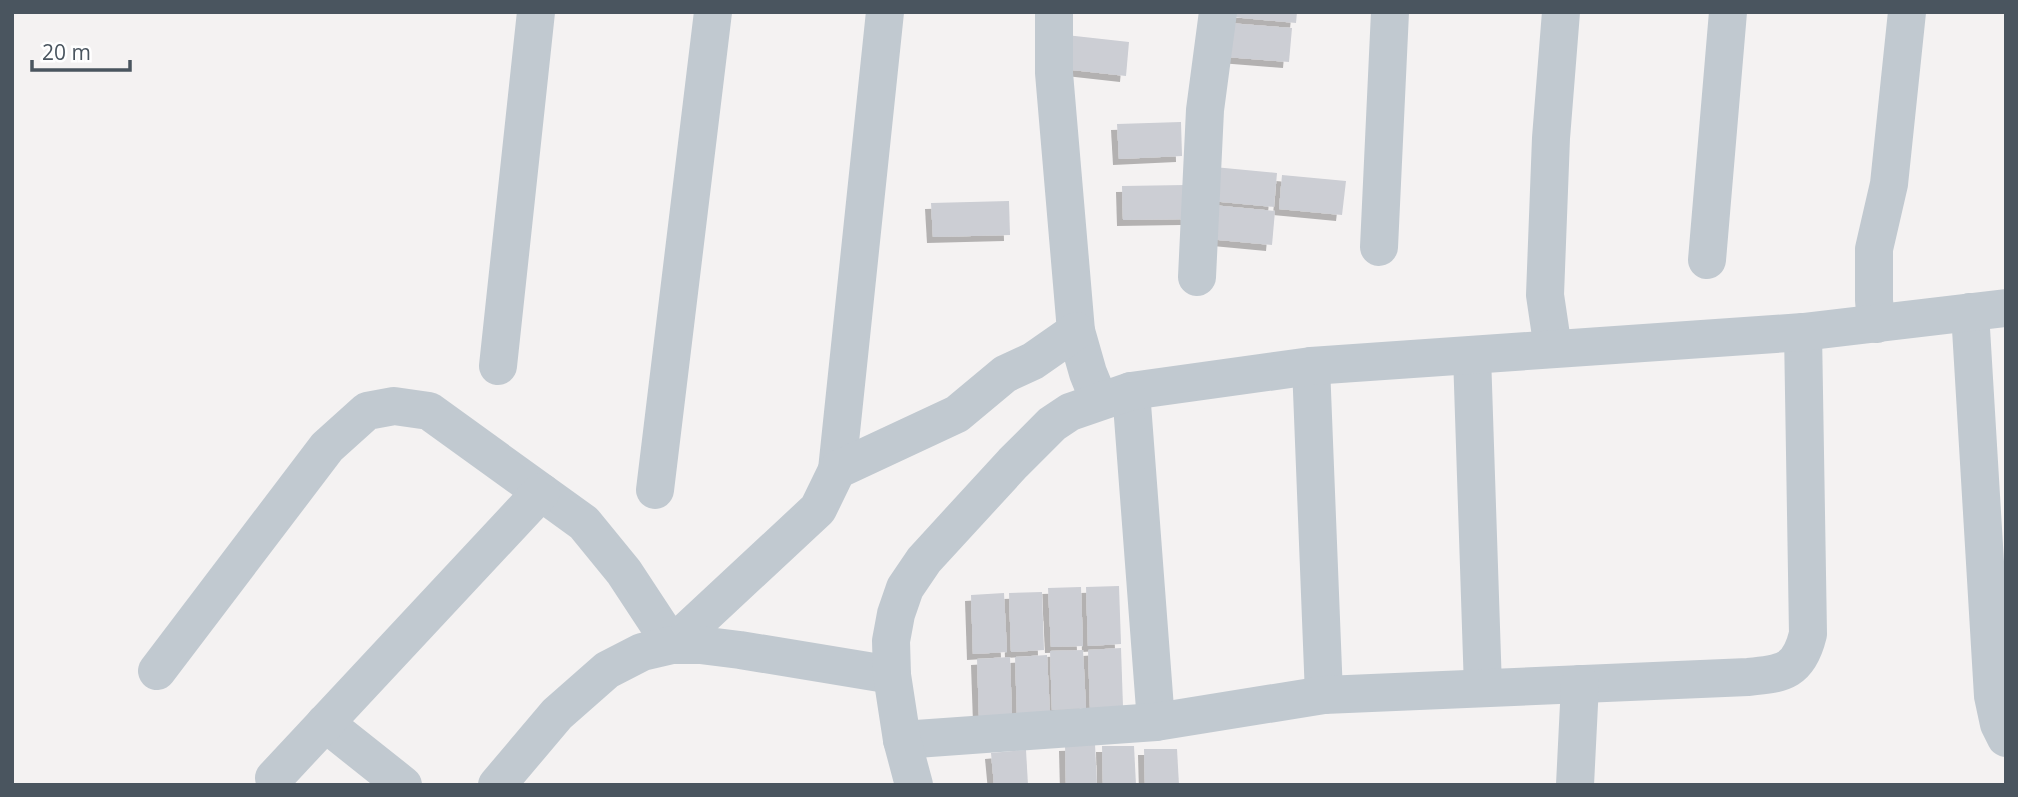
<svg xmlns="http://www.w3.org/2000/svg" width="2018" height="797" viewBox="0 0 2018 797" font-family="'Open Sans',sans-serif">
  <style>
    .building { fill: #ccced4; filter: url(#shadow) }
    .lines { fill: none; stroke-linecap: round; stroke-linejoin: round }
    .minor { stroke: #c1c9d0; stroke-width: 38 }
  </style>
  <defs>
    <filter id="shadow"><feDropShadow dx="-6" dy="6" stdDeviation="0" flood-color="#0004"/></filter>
  </defs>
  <rect width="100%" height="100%" fill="#f4f2f2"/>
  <g class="building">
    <path d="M 1232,12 L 1297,12 L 1296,23 L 1232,17 Z"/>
    <path d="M 1229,23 L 1292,28 L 1289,62 L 1226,57 Z"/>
    <path d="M 1066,35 L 1129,42 L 1126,76 L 1063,69 Z"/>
    <path d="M 1181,122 L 1182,156 L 1119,159 L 1117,124 Z"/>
    <path d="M 1214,167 L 1277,173 L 1274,207 L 1211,201 Z"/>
    <path d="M 1282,175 L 1346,181 L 1342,215 L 1279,209 Z"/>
    <path d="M 1186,185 L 1187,219 L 1123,220 L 1122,186 Z"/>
    <path d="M 1009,201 L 1010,235 L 933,237 L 931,203 Z"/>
    <path d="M 1212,205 L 1275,211 L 1272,245 L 1208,239 Z"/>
    <path d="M 1119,586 L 1121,644 L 1088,646 L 1086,587 Z"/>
    <path d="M 1081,587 L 1083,646 L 1051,647 L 1048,588 Z"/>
    <path d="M 1042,592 L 1044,650 L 1011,652 L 1009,593 Z"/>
    <path d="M 1004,593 L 1007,652 L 973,654 L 971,595 Z"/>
    <path d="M 1121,648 L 1123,707 L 1090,708 L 1088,650 Z"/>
    <path d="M 1083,650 L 1086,708 L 1052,710 L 1050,651 Z"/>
    <path d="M 1047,655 L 1050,714 L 1017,716 L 1015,657 Z"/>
    <path d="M 1010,657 L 1012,716 L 979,717 L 977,659 Z"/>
    <path d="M 1095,744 L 1097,785 L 1066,785 L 1065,745 Z"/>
    <path d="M 1102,746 L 1134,746 L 1136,785 L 1103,785 Z"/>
    <path d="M 1144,749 L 1177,749 L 1179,785 L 1145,785 Z"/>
    <path d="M 1026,750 L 1028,785 L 994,785 L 991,753 Z"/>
  </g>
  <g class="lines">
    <g class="minor">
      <path d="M 1054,12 L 1054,73 L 1076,331 L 1088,373 L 1099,400"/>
      <path d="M 1379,247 L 1390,12"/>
      <path d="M 1707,260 L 1728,12"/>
      <path d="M 1197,277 L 1205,110 L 1218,12"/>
      <path d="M 1970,312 L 1993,696 L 1999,724 L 2006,738"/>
      <path d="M 1876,324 L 1874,300 L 1874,249 L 1889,184 L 1907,12"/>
      <path d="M 1553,349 L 1545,295 L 1551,138 L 1561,12"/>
      <path d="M 1472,355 L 1483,688"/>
      <path d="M 498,366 L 536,12"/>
      <path d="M 1311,366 L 1324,695"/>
      <path d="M 1131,391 L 1156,722"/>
      <path d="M 837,470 L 885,12"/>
      <path d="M 655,490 L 713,12"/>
      <path d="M 157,671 L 327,447 L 367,411 L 394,406 L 429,411 L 584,523 L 624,572 L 672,645 L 818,509 L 837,470 L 957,414 L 1005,374 L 1033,361 L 1076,331"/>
      <path d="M 325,723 L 403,785"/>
      <path d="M 902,740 L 1156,722 L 1324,695 L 1748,677 C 1784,674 1799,671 1808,634 L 1803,332"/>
      <path d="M 274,778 L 541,492"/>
      <path d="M 497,785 L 557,714 L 607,670 L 642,652 L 672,645 L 700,645 L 740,650 L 892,675"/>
      <path d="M 914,785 L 902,740 L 892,675 L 891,641 L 896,614 L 905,588 L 924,560 L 1013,463 L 1052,424 L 1070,412 L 1131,391 L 1311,366 L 1803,332 L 2006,308"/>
      <path d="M 1575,785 L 1580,684"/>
    </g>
  </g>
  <rect width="2018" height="797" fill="none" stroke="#4a555f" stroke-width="28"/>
  <path d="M32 60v10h98v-10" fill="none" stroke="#4a555f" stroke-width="3.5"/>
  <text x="42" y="60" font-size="21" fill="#4a555f" stroke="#ffffff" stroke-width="5" paint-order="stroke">20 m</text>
</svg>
